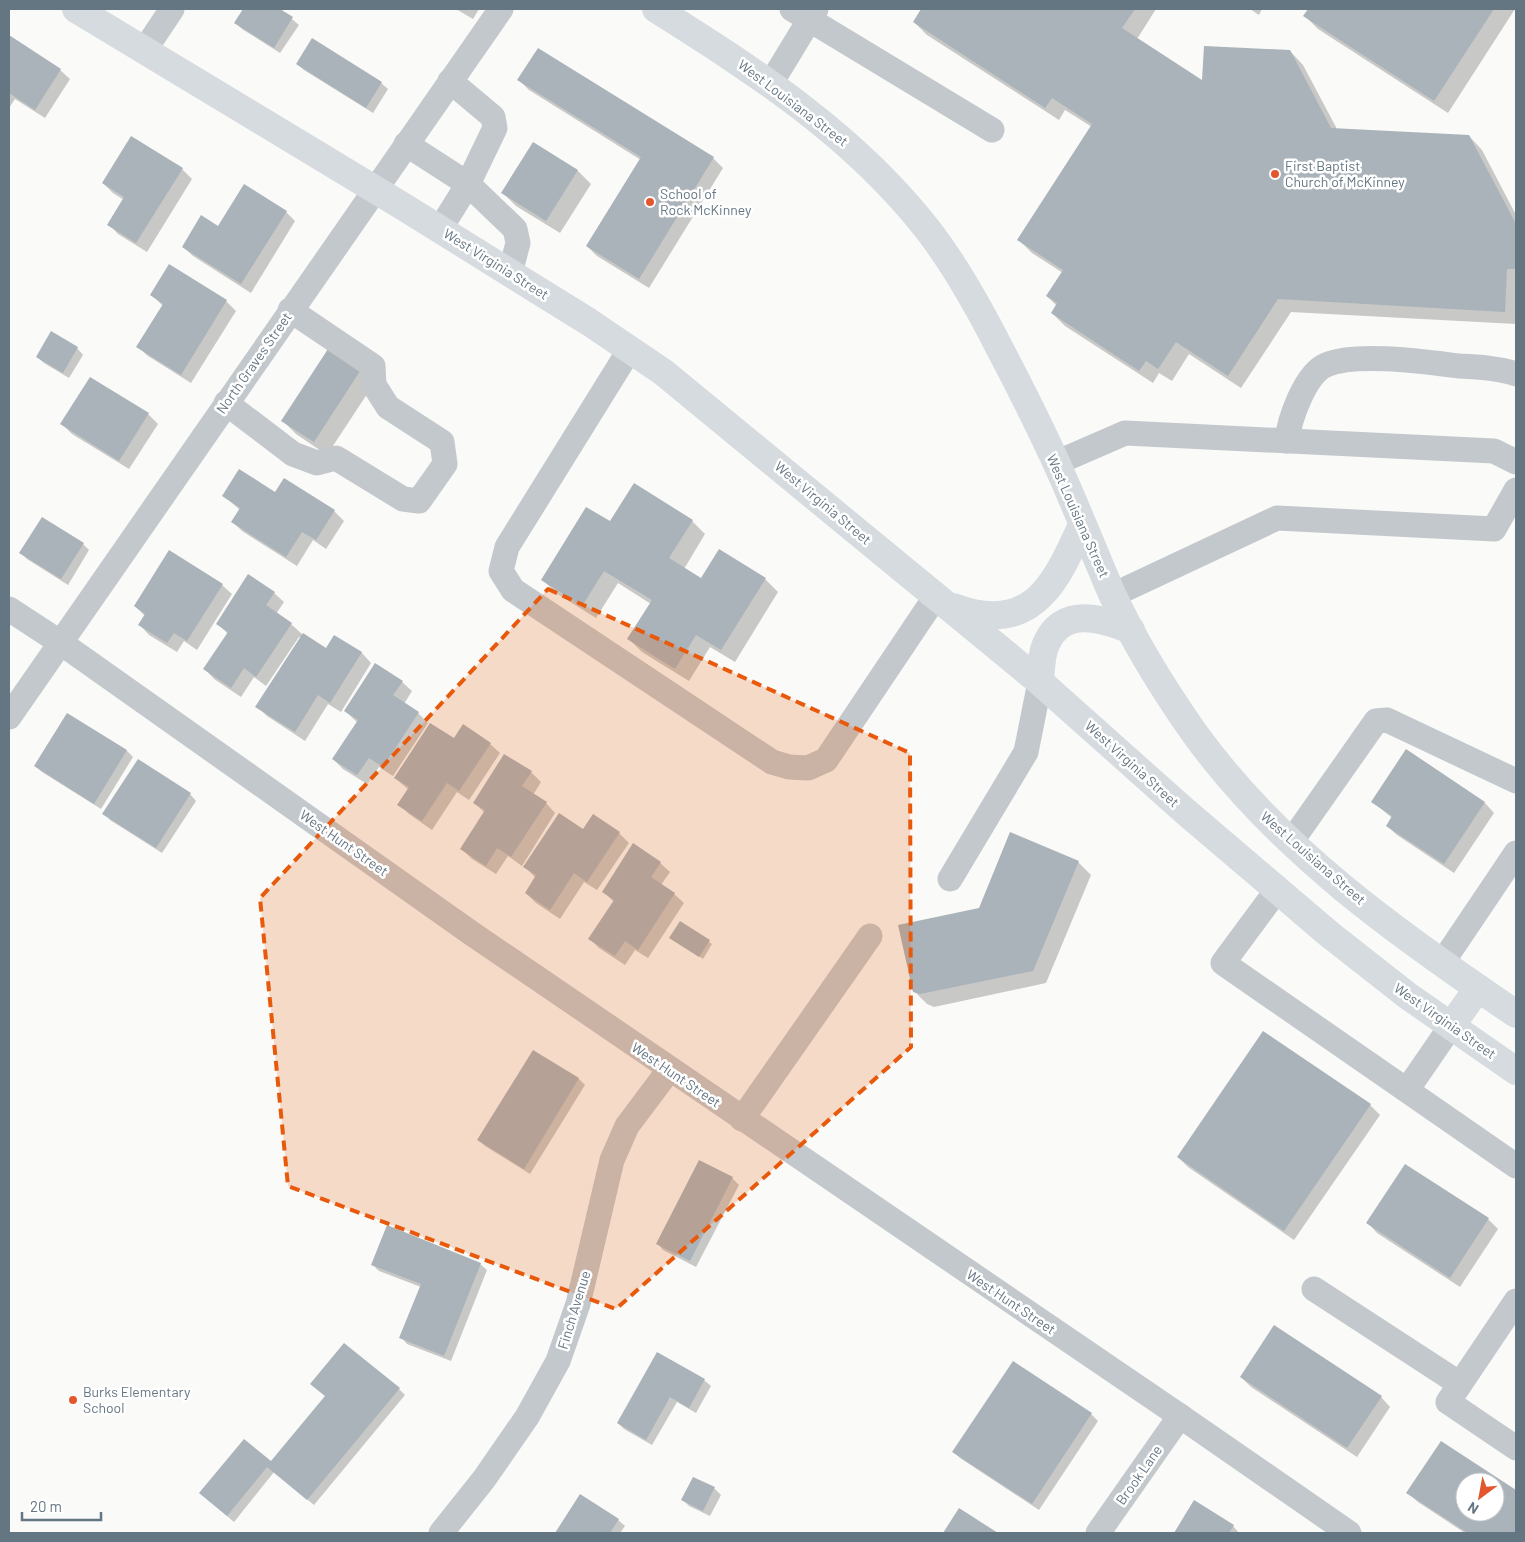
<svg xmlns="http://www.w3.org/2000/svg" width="1525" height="1542" viewBox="0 0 1525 1542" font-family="Barlow,sans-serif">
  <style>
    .shadow { fill: #0003; fill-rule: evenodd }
    .building { fill: #aab3b9; fill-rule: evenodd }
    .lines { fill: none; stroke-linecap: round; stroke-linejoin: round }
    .minor { stroke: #c3c8cc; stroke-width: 25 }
    .major { stroke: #d6dbdf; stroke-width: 28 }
    .marked { fill: #e8590c; fill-opacity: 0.2; stroke: #e8590c; stroke-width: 4; stroke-dasharray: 10 6; stroke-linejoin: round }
    .poi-dot { fill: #e4572e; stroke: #fff; stroke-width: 2 }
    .labels { text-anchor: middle; stroke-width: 5; stroke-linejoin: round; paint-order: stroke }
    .street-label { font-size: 14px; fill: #657683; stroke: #fff }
    .poi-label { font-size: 14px; fill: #657683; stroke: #fff; text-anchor: start }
  </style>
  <rect width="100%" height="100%" fill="#fafaf8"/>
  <g class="shadow">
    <path d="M 244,9 L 280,9 L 299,25 L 280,53 L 242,29 L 236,23 Z"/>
    <path d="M 456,9 L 479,9 L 473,19 Z"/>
    <path d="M 922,9 L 1156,9 L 1137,39 L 1204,82 L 1290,51 L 1303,65 L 1337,129 L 1469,136 L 1482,150 L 1516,215 L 1516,324 L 1291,312 L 1241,388 L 1189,354 L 1172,381 L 1159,373 L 1153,383 L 1065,326 L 1052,313 L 1057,306 L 1047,296 L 1063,273 L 1032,253 L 1019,240 L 1092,127 L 1065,110 L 1059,120 L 927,35 L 914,22 Z"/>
    <path d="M 1250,9 L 1262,9 L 1259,15 Z"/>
    <path d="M 1309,9 L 1515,9 L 1448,113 L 1318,29 L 1305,16 Z"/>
    <path d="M 9,37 L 60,70 L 70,79 L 45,118 L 15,99 L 9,108 Z"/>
    <path d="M 297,64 L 381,83 L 388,89 L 373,113 L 304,70 Z"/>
    <path d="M 519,80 L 713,158 L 723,168 L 649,288 L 597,256 L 587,246 L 641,160 L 529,90 Z"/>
    <path d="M 132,137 L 182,169 L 192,179 L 147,252 L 118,234 L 109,224 L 124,200 L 113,193 L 103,183 Z"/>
    <path d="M 534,143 L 578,171 L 591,184 L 560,233 L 516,206 L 503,193 Z"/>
    <path d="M 286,212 L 295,221 L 251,293 L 193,256 L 183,247 L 219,227 Z"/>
    <path d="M 152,295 L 226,301 L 236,311 L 191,383 L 148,356 L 138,347 L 163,306 Z"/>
    <path d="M 77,348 L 83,355 L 69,378 L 44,363 L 37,357 Z"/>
    <path d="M 330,348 L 375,382 L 327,455 L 296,434 L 283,421 Z"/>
    <path d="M 148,414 L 158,424 L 129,469 L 72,434 L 62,424 Z"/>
    <path d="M 284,479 L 334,511 L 344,521 L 326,549 L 313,540 L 297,566 L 242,531 L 233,522 L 240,510 L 224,496 L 275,493 Z"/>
    <path d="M 692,521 L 705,534 L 684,569 L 701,580 L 765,579 L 778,592 L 735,662 L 710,647 L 689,681 L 642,652 L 629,639 L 651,604 L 618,583 L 596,618 L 556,593 L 543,580 L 611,523 Z"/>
    <path d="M 83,544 L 89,550 L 68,585 L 27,559 L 21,553 Z"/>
    <path d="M 222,585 L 232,594 L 197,650 L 184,641 L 177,652 L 149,635 L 140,625 L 145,616 L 135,606 Z"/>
    <path d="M 274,593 L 284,602 L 276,614 L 291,624 L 303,635 L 326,650 L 335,637 L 362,653 L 371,663 L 341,712 L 328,704 L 305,741 L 267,716 L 257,706 L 301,638 L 299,637 L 266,686 L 254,677 L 241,697 L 214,679 L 205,669 L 228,634 L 217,623 Z"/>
    <path d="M 402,682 L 412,691 L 404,704 L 418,713 L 428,723 L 393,776 L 379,767 L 367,784 L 343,769 L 333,759 L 357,722 L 345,711 Z"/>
    <path d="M 68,714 L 127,751 L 133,757 L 101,809 L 42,772 L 35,766 Z"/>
    <path d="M 454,740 L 490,744 L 500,753 L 469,800 L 457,792 L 432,830 L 409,814 L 399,804 L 409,790 L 395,778 Z"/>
    <path d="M 1407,751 L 1485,803 L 1494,813 L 1454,873 L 1397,835 L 1387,826 L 1392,818 L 1373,802 Z"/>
    <path d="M 505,756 L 531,772 L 541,782 L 533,795 L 546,803 L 555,813 L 522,866 L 508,856 L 496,874 L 472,859 L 462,849 L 485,813 L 474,803 Z"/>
    <path d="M 190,794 L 196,801 L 162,853 L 110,820 L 104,813 Z"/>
    <path d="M 583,831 L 619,833 L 629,843 L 597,890 L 584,882 L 560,919 L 536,903 L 526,893 L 536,878 L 524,866 Z"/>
    <path d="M 1078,862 L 1091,875 L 1046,983 L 934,1007 L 927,1004 L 914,991 L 980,909 Z"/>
    <path d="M 660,863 L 670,872 L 661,885 L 674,894 L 684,903 L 648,958 L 635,950 L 625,965 L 599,948 L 590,939 L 614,902 L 603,891 Z"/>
    <path d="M 680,923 L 712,944 L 703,959 L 671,938 Z"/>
    <path d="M 533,1051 L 579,1079 L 585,1085 L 530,1174 L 485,1146 L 479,1140 Z"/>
    <path d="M 1370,1105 L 1380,1115 L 1294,1240 L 1188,1167 L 1178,1157 Z"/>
    <path d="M 732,1178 L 739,1185 L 696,1267 L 663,1250 L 657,1243 Z"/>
    <path d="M 1488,1219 L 1498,1229 L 1460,1287 L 1377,1233 L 1368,1223 Z"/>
    <path d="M 372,1264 L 480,1264 L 487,1270 L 451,1361 L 407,1344 L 401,1337 L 421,1287 L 379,1271 Z"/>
    <path d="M 658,1354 L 704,1380 L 711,1386 L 696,1413 L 677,1402 L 652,1445 L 624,1429 L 618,1423 Z"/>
    <path d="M 1013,1363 L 1091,1414 L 1098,1421 L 1039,1510 L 960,1458 L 954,1452 Z"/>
    <path d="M 1241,1377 L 1381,1397 L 1390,1407 L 1357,1457 L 1251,1387 Z"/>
    <path d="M 399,1389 L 405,1395 L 314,1505 L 274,1472 L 234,1522 L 200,1493 L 271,1463 Z"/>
    <path d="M 1441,1442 L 1516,1492 L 1516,1533 L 1465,1533 L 1418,1502 L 1408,1493 ZM 1465,1482 L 1495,1482 L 1495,1512 L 1465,1512 Z"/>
    <path d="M 694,1478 L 714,1488 L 721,1495 L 710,1516 L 689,1506 L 683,1500 Z"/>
    <path d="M 580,1496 L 618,1520 L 625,1526 L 620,1533 L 556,1533 Z"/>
    <path d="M 1195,1502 L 1233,1526 L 1239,1533 L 1175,1533 Z"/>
    <path d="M 959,1510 L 995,1533 L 944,1533 Z"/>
  </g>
  <g class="building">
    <path d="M 243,9 L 280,9 L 293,17 L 274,48 L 234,23 Z"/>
    <path d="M 921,9 L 1135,9 L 1122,28 L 1202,80 L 1204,46 L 1290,50 L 1331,128 L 1469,135 L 1516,224 L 1516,269 L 1507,269 L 1505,312 L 1278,299 L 1228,376 L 1176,342 L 1158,369 L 1146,361 L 1139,371 L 1051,313 L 1057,303 L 1046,296 L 1063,270 L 1017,240 L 1092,124 L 1052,98 L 1045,108 L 913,22 Z"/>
    <path d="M 1308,9 L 1494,9 L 1434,101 L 1303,16 Z"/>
    <path d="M 9,35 L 61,69 L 35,110 L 9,93 Z"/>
    <path d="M 312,38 L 382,82 L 366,108 L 296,64 Z"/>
    <path d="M 538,48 L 714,157 L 639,279 L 586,246 L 641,157 L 517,80 Z"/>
    <path d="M 131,136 L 183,168 L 136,243 L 107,225 L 124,197 L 102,183 Z"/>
    <path d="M 533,142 L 578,170 L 546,221 L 501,193 Z"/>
    <path d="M 244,184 L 287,211 L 241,284 L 182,247 L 201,215 L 218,226 Z"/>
    <path d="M 169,264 L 227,300 L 181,375 L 136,347 L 163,304 L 150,295 Z"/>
    <path d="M 51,331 L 78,347 L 63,373 L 36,357 Z"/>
    <path d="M 330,346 L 362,368 L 314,442 L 281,421 Z"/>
    <path d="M 90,377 L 149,413 L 119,461 L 60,424 Z"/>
    <path d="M 239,469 L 275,492 L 284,478 L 335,510 L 316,540 L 302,532 L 286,557 L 231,522 L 240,508 L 222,496 Z"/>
    <path d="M 634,483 L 693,520 L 669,558 L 701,578 L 719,549 L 766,578 L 721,650 L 696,635 L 675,669 L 627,639 L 652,600 L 604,571 L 582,606 L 541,580 L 586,507 L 610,521 Z"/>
    <path d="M 42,517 L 84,543 L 61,579 L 19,553 Z"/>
    <path d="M 169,550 L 223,584 L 187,641 L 174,633 L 167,643 L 138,625 L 145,614 L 134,606 Z"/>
    <path d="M 248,574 L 275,592 L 266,605 L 292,623 L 256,677 L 244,668 L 231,688 L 203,669 L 228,632 L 216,624 Z"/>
    <path d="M 303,633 L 326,648 L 334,635 L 362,652 L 330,703 L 318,695 L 295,732 L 255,707 Z"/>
    <path d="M 375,663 L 403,681 L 393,695 L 419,712 L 383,767 L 369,758 L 357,775 L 332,759 L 358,720 L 344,711 Z"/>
    <path d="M 67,713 L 127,750 L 94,804 L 34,766 Z"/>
    <path d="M 430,723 L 454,738 L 463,724 L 491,743 L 459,791 L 447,783 L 422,821 L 397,805 L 409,787 L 394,778 Z"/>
    <path d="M 1406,749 L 1485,802 L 1444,864 L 1386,826 L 1392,816 L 1371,802 Z"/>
    <path d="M 504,754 L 532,771 L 522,786 L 547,802 L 511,857 L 497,848 L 486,866 L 460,849 L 485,810 L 473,803 Z"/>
    <path d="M 138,759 L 191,793 L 156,848 L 102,814 Z"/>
    <path d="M 559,813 L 583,829 L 593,814 L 620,832 L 587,882 L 574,873 L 550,910 L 525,893 L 536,875 L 523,867 Z"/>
    <path d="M 1010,832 L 1079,861 L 1033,971 L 920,994 L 913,992 L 898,925 L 979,908 Z"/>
    <path d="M 633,843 L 661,862 L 651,877 L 675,893 L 638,950 L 625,941 L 615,956 L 588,939 L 614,900 L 602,892 Z"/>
    <path d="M 680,921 L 710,940 L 699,957 L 669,938 Z"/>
    <path d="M 1263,1031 L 1371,1104 L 1284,1231 L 1177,1157 Z"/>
    <path d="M 533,1050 L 579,1078 L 524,1169 L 477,1140 Z"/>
    <path d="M 699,1160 L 733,1177 L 690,1261 L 656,1244 Z"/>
    <path d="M 1405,1164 L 1489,1218 L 1450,1278 L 1366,1223 Z"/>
    <path d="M 387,1225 L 481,1263 L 444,1356 L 399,1338 L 421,1284 L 371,1265 Z"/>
    <path d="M 1274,1325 L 1382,1396 L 1347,1448 L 1240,1377 Z"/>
    <path d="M 344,1343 L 400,1388 L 307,1500 L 267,1467 L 227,1516 L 199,1493 L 244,1439 L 271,1461 L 325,1396 L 310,1384 Z"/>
    <path d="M 657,1352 L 705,1379 L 689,1408 L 670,1397 L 646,1440 L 617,1423 Z"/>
    <path d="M 1013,1361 L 1092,1413 L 1032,1504 L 952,1452 Z"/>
    <path d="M 1441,1441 L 1516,1490 L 1516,1533 L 1468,1533 L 1406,1493 ZM 1465,1482 L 1495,1482 L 1495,1512 L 1465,1512 Z"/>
    <path d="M 693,1477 L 715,1487 L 703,1511 L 681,1500 Z"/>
    <path d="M 580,1494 L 619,1519 L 611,1531 L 614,1533 L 555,1533 Z"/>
    <path d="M 1194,1500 L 1234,1525 L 1229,1533 L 1174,1533 Z"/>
    <path d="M 959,1508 L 998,1533 L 943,1533 Z"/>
  </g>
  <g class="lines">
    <g class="minor">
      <path d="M 792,9 L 992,130"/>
      <path d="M 144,51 L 172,9"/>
      <path d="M 771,83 L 816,9"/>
      <path d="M 406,144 L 468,184 L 495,128 L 493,117 L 450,81"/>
      <path d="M 440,229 L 468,184 L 515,229 L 518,243 L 510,273"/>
      <path d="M 630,349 L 507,547 L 501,571 L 513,590 L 772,762 L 789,767 L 808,768 L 826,760 L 936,596"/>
      <path d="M 226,403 L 293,454 L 317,463 L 336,458 L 403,499 L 419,501 L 445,464 L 442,442 L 388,407 L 374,385 L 373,366 L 290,310"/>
      <path d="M 1287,441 C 1289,420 1305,374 1326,365 C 1356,352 1426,362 1459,366 C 1478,367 1498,368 1516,374"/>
      <path d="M 1056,463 L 1125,433 L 1494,451 L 1516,462"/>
      <path d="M 1113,595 L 1277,518 L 1494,529 L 1516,490"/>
      <path d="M 9,609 L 61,643 L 471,933 L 1180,1416 L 1349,1533"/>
      <path d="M 9,717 L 501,9"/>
      <path d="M 1291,842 L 1376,721 L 1387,720 L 1516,781"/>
      <path d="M 950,879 L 1026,752 L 1040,682"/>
      <path d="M 1277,890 L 1223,963 L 1516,1166"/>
      <path d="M 1442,963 L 1516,853"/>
      <path d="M 1407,1090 L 1451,1026"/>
      <path d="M 742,1119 L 870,936"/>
      <path d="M 1314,1289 L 1460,1384"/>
      <path d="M 1516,1301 L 1448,1402 L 1516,1448"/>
      <path d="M 441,1533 L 484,1479 L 527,1417 L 558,1361 L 578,1304 L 612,1160 L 627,1126 L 669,1070"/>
      <path d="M 1098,1533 L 1180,1416"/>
    </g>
    <g class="major">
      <path d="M 76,9 L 404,207 L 589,322 L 663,372 L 1040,682 L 1187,813 L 1329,934 L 1408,996 L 1516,1071"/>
      <path d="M 656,9 C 756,72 854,135 928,230 C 956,266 978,306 999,347 C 1019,385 1038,423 1056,462 C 1076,506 1093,550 1112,594 C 1135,643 1164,690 1195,734 C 1279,850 1399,935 1516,1014"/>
      <path d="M 953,607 C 961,609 970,613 979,614 C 1040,625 1061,570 1082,525"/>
      <path d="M 1040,682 C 1041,670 1041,655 1046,644 C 1063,606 1101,618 1131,630"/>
      <path d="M 1451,1026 L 1478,988"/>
    </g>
  </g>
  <path class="marked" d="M 548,589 L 910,753 L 911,1047 L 616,1309 L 288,1186 L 260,898 Z"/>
  <g class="poi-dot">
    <circle cx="1275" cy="174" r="5"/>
    <circle cx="650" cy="202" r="5"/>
    <circle cx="73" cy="1400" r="5"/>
  </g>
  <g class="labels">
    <g class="street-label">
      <text transform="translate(793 103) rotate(37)" y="5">West Louisiana Street</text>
      <text transform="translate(496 264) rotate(32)" y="5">West Virginia Street</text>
      <text transform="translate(254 363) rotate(-55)" y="5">North Graves Street</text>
      <text transform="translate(823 503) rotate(40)" y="5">West Virginia Street</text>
      <text transform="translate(1078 516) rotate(66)" y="5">West Louisiana Street</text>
      <text transform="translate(1132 764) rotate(42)" y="5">West Virginia Street</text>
      <text transform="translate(344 843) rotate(35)" y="5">West Hunt Street</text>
      <text transform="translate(1313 858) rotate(41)" y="5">West Louisiana Street</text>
      <text transform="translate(1445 1021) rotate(35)" y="5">West Virginia Street</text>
      <text transform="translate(676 1075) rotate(34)" y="5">West Hunt Street</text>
      <text transform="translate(1011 1302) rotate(34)" y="5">West Hunt Street</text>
      <text transform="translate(574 1310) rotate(-73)" y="5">Finch Avenue</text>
      <text transform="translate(1139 1475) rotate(-55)" y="5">Brook Lane</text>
    </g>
    <g class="poi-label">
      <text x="1285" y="171">First Baptist<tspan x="1285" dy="16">Church of McKinney</tspan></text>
      <text x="660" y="199">School of<tspan x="660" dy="16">Rock McKinney</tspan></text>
      <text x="83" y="1397">Burks Elementary<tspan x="83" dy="16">School</tspan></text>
    </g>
  </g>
  <rect width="1525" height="1542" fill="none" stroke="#657683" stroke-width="20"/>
  <g transform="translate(1480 1497) rotate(212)"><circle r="24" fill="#ffffff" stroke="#c1c8cd"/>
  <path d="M0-4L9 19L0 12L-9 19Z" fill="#e4572e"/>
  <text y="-8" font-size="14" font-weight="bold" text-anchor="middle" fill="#657683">N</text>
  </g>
  <path d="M22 1512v8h79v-8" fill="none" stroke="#657683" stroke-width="2.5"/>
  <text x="30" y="1512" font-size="15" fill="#657683" stroke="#ffffff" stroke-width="4" paint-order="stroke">20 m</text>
</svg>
